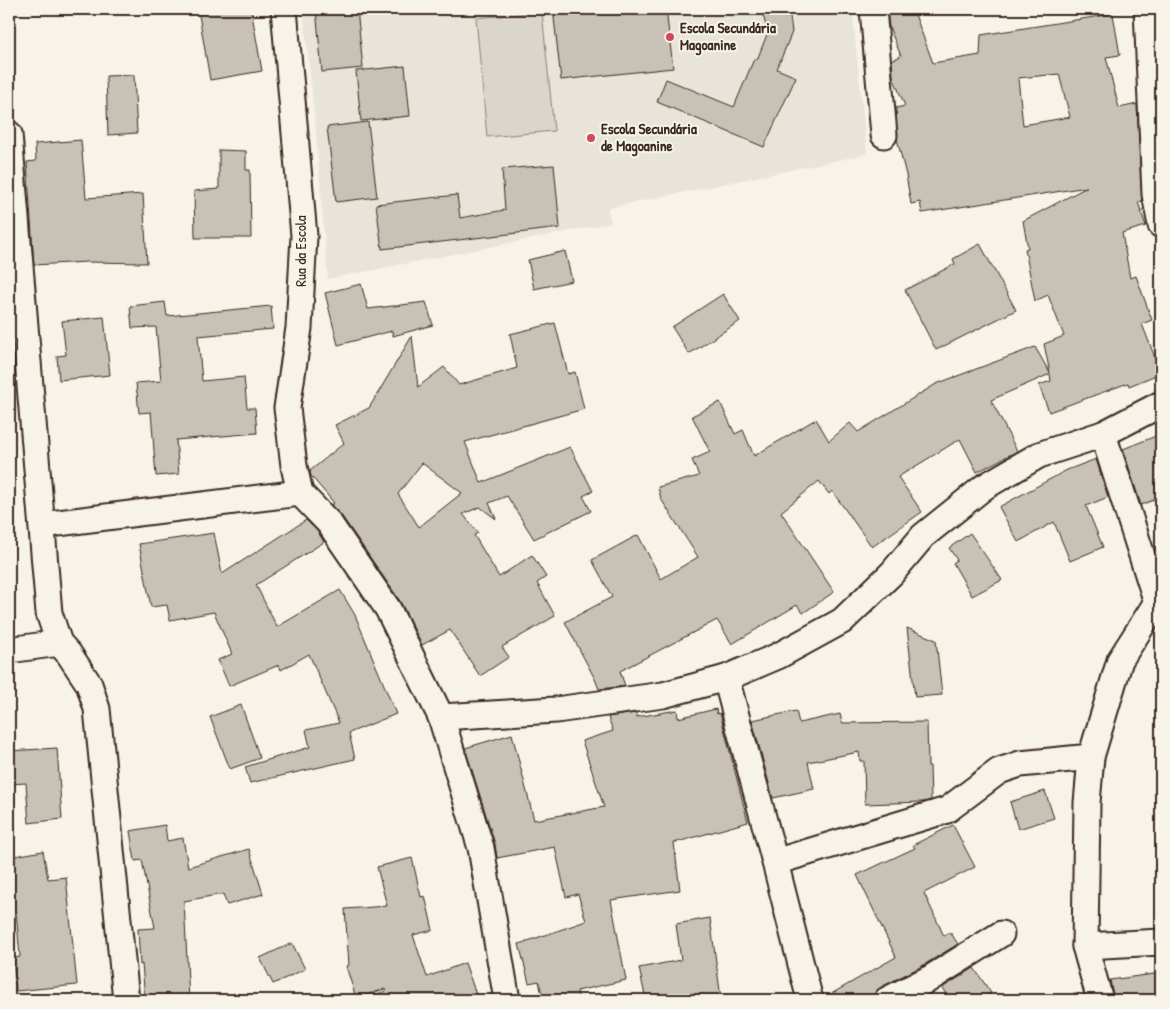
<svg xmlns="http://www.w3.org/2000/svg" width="1170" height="1009" viewBox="0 0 1170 1009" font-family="'Patrick Hand',sans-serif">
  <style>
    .built { fill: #e9e4d9 }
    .green { fill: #dbd6cb; stroke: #8b8074 }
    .building { fill: #c8c1b6; stroke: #3b2a1e; fill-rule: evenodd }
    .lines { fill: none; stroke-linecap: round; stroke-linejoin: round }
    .minor-casing { stroke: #3b2a1e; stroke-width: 29 }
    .minor { stroke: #f7f3e8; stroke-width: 25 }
    .poi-dot { fill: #d1495b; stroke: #f7f3e8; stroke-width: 2 }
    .labels { text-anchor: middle; stroke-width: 4; stroke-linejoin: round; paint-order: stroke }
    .poi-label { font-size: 15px; font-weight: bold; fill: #3b2a1e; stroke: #f7f3e8; text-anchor: start }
    .street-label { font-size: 15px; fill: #3b2a1e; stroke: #f7f3e8 }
  </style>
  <rect width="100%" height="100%" fill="#f7f3e8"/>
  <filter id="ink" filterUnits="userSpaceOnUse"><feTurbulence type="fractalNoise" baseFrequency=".02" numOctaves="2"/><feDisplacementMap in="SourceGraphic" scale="10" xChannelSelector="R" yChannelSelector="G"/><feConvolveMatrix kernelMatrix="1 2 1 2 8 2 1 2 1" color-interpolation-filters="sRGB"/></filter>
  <g filter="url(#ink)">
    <path class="built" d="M 303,9 L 852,9 L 867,154 L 608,208 L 611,223 L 328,279 L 315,123 Z"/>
    <path class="green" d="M 542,12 L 554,131 L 487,137 L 476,18 Z"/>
    <g class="building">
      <path d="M 198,9 L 251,9 L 262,71 L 210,80 Z"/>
      <path d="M 316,9 L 357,9 L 363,68 L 322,72 Z"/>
      <path d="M 553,9 L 666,9 L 673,68 L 561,80 Z"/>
      <path d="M 761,9 L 789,9 L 792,32 L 777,69 L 796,77 L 764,147 L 657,102 L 666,79 L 734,107 L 754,59 L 757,60 L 768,32 Z"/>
      <path d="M 887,9 L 913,9 L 933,63 L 980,55 L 981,35 L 1113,14 L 1120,55 L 1106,57 L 1119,108 L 1137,104 L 1142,202 L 1138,202 L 1146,226 L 1122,233 L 1130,278 L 1136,276 L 1152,320 L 1142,324 L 1161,373 L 1129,386 L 1128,383 L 1049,412 L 1039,385 L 1051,381 L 1050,374 L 991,400 L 1017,451 L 977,472 L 960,439 L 898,477 L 922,512 L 872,547 L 832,491 L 829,494 L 819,481 L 781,512 L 834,592 L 803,613 L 797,605 L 732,644 L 717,620 L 620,671 L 625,686 L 599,689 L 595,679 L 565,622 L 612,597 L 592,560 L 638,535 L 661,579 L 698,557 L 661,499 L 658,487 L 699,476 L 692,460 L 710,452 L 692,416 L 720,402 L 735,434 L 743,430 L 754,456 L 816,419 L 829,441 L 850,423 L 858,432 L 936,384 L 1035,347 L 1050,373 L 1044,344 L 1064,336 L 1048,295 L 1035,301 L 1025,249 L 1028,248 L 1023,221 L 1087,187 L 922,213 L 920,202 L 911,204 L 906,175 L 897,139 L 896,108 L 905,106 L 893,77 L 892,60 L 901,56 L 889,27 ZM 1059,74 L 1070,117 L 1023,125 L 1018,78 Z"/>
      <path d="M 405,66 L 410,116 L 361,121 L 356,71 Z"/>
      <path d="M 134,75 L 137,133 L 108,135 L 106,76 Z"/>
      <path d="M 368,122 L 377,197 L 336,202 L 327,127 Z"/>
      <path d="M 81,140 L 86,198 L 143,194 L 147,263 L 87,262 L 34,265 L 27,162 L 36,161 L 35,144 Z"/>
      <path d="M 219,150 L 246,151 L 246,170 L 250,170 L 251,238 L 195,238 L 194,191 L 219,189 Z"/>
      <path d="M 554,165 L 560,228 L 382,249 L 376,204 L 457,195 L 460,218 L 505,210 L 502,169 Z"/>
      <path d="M 980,244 L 1016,310 L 936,350 L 905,290 L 955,264 L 953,259 Z"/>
      <path d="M 565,251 L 572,281 L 534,289 L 528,260 Z"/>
      <path d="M 361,284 L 368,309 L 426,302 L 433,325 L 393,336 L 392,331 L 338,345 L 325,293 Z"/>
      <path d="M 723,294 L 740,321 L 689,354 L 672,327 Z"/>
      <path d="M 165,302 L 167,316 L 271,306 L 273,329 L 198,336 L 202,381 L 244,377 L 247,408 L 255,408 L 257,433 L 176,440 L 179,474 L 156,476 L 151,412 L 139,413 L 136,383 L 161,381 L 156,327 L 132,328 L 130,306 Z"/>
      <path d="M 104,317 L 110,375 L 59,380 L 57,356 L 66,355 L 62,321 Z"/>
      <path d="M 555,323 L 568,374 L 575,372 L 584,409 L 465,442 L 481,483 L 570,447 L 593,491 L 583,496 L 591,511 L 534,539 L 507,496 L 489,503 L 496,519 L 480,507 L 463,514 L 478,533 L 474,535 L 499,577 L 532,555 L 546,577 L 537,583 L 555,616 L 502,647 L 509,657 L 480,676 L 450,630 L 422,645 L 400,601 L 341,515 L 331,505 L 334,503 L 311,476 L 310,471 L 344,443 L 335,425 L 369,408 L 412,336 L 418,387 L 444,367 L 459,385 L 517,368 L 510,334 ZM 422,463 L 462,493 L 419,527 L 398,494 Z"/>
      <path d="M 1161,434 L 1161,497 L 1141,505 L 1123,449 Z"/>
      <path d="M 1096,459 L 1108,497 L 1086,506 L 1103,547 L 1070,561 L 1054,522 L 1018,542 L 999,507 L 1067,470 Z"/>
      <path d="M 306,520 L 318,532 L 324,542 L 256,585 L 277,627 L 340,590 L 355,615 L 396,714 L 349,733 L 355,759 L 250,783 L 245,767 L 310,747 L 306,730 L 339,723 L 309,654 L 281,670 L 279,665 L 229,686 L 218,660 L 232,654 L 214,612 L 170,620 L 167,605 L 151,607 L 139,544 L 214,533 L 222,574 Z"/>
      <path d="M 970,533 L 1002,580 L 972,596 L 953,563 L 957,560 L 949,548 Z"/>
      <path d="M 907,628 L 936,640 L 942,695 L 915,697 Z"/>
      <path d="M 241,705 L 260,758 L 230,769 L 210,717 Z"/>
      <path d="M 716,709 L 717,714 L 720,713 L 748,822 L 674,843 L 680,890 L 611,900 L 626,980 L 577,991 L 579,1000 L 543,1000 L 539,981 L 529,983 L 519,944 L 586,921 L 578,894 L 566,897 L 555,847 L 497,858 L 495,844 L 465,748 L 512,734 L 534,820 L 604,807 L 582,741 L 613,731 L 608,717 L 636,713 L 637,717 L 677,710 L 678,718 Z"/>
      <path d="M 796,711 L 799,723 L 840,714 L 842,723 L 927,722 L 928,766 L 930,766 L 931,800 L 923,802 L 865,804 L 864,761 L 860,761 L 859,752 L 808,762 L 814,789 L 773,798 L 752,720 Z"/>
      <path d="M 57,748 L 62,819 L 29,823 L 26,783 L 10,784 L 9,751 Z"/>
      <path d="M 1045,791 L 1054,818 L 1018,829 L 1010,802 Z"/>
      <path d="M 165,825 L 167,841 L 183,838 L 188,867 L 249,849 L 263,894 L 227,905 L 223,894 L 184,901 L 189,1000 L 145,1000 L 142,964 L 140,965 L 138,929 L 155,928 L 142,860 L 135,861 L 130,831 Z"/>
      <path d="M 953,825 L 975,867 L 924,893 L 944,936 L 950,932 L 958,944 L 922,966 L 881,987 L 874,995 L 864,1000 L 824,1000 L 824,998 L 896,957 L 857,875 L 915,848 L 913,845 Z"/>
      <path d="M 43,851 L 48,879 L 66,877 L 77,985 L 16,991 L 13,958 L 20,957 L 16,911 L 12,912 L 9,883 L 9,857 Z"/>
      <path d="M 412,858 L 421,897 L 425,896 L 433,930 L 413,935 L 427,977 L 465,963 L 478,1000 L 370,1000 L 369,997 L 386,991 L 385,989 L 356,998 L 346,966 L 349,965 L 345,909 L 387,906 L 377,867 Z"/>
      <path d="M 710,918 L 721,998 L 710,1000 L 646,1000 L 639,968 L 681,960 L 676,924 Z"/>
      <path d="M 292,943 L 305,969 L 273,984 L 260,958 Z"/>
      <path d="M 974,968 L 991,993 L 980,1000 L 950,1000 L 942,988 Z"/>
      <path d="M 1161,973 L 1161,1000 L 1114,1000 L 1110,980 Z"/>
    </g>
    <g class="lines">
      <defs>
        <g id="minor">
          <path d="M 284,9 L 304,236 L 299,328 L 287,408 L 294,466 L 300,493"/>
          <path d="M 873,9 L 884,135"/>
          <path d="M 1147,9 L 1155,194 L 1161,225"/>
          <path d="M 9,134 L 49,613 L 59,643 L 69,654 L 89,684 L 97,709 L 126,1000"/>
          <path d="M 1103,434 L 1161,615"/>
          <path d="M 42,525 L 300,493 L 329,523 L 388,609 L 441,717 L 481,848 L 507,1000"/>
          <path d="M 9,650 L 59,643"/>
          <path d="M 726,678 L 775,862 L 810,1000"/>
          <path d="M 441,717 L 556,710 L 663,695 L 726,678 L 778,656 L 842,621 L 892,573 L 923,536 L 984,487 L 1039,455 L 1103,434 L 1161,404"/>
          <path d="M 775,862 L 947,810 L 999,771 L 1020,764 L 1091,757"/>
          <path d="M 1085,946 L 1161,942"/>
          <path d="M 887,1000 L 929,979 L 1001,934"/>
          <path d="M 1100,1000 L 1085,946 L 1087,803 L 1091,757 L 1120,660 L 1157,602"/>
        </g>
      </defs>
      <use href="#minor" class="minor-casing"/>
      <use href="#minor" class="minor"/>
    </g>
  </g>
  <g class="poi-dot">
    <circle cx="670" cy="37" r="5"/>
    <circle cx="591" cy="138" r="5"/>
  </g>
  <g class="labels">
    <g class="poi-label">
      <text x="680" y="33">Escola Secundária<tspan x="680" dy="17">Magoanine</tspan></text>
      <text x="601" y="134">Escola Secundária<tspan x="601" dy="17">de Magoanine</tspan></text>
    </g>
    <g class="street-label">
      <text transform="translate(301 251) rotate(-90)" y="5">Rua da Escola</text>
    </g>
  </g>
  <rect width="1170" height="1009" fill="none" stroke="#f7f3e8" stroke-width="30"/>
  <rect x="15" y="15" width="1140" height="979" fill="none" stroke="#3b2a1e" stroke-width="2" filter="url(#ink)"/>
</svg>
